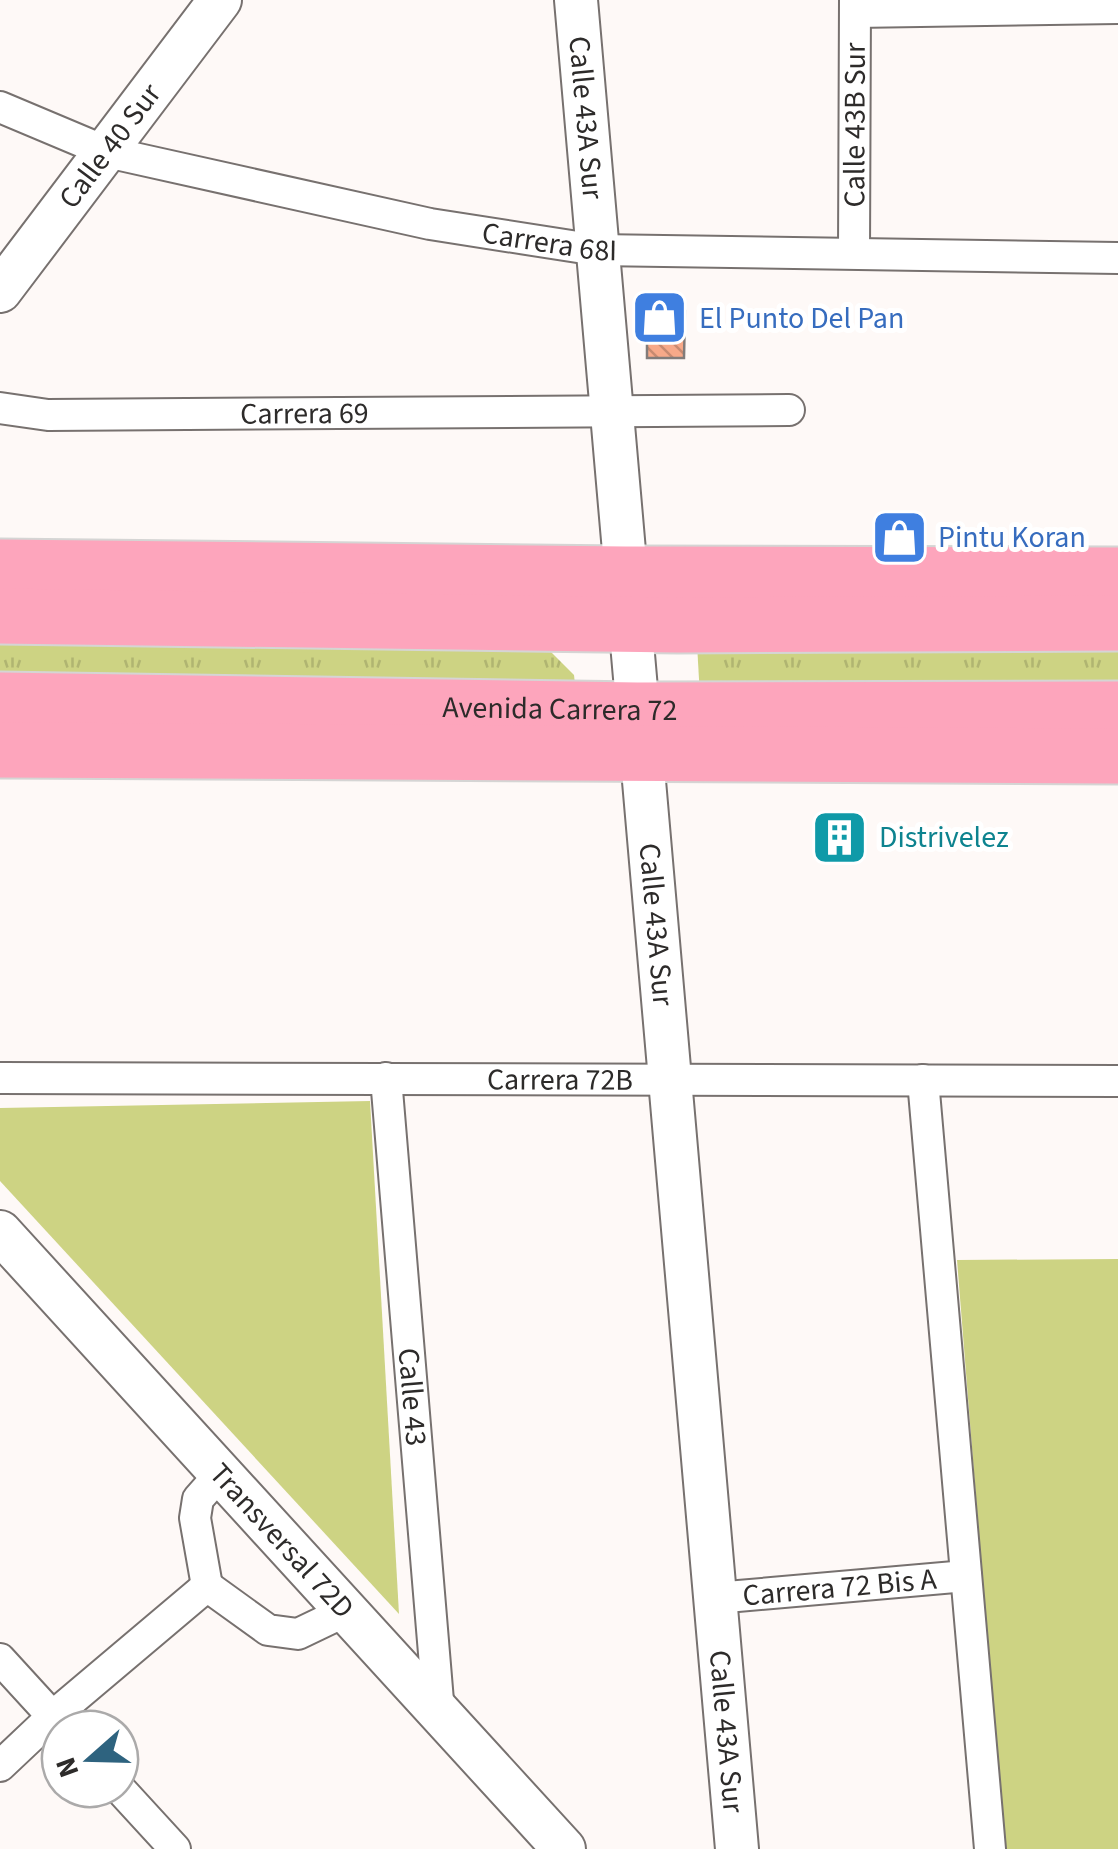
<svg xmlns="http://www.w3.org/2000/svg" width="1118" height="1849" viewBox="0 0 1118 1849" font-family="'Source Sans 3',sans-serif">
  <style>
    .grass { fill: url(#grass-tufts) }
    .park { fill: #cdd383 }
    .building { fill: url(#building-back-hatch); stroke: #827c7a; stroke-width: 2.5 }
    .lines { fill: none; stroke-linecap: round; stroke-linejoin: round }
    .street-casing { stroke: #77716f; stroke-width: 34 }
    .secondary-casing { stroke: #77716f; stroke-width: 46 }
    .highway-casing { stroke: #d5d5d4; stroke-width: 59 }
    .street { stroke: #fff; stroke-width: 30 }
    .secondary { stroke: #fff; stroke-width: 42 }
    .highway { stroke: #fda5bc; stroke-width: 55 }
    .labels { text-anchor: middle; stroke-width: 10; stroke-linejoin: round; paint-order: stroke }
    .street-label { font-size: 30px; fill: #2d2b2a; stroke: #fff }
    .shop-label { font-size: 30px; fill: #366cbe; stroke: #fff; text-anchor: start }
    .culture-label { font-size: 30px; fill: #0d838f; stroke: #fff; text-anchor: start }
  </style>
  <defs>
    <pattern id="grass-tufts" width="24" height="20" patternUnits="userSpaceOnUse" patternTransform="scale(2.5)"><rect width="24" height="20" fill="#cdd383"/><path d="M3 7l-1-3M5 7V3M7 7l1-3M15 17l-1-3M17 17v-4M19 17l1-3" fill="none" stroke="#b0b571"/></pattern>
    <pattern id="building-back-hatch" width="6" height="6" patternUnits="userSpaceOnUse" patternTransform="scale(2.5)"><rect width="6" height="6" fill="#f7a989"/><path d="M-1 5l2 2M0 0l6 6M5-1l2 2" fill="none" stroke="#c88a70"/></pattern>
  </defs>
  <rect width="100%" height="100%" fill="#fef9f7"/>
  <g class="grass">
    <path d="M 0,633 L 539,640 L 574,675 L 576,693 L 0,684 Z"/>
    <path d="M 1118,640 L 1118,690 L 700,697 L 697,644 Z"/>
  </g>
  <g class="park">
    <path d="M 370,1101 L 399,1614 L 0,1181 L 0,1108 Z"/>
    <path d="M 1118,1259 L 1118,1849 L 1004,1849 L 957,1260 Z"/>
  </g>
  <g class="building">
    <path d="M 647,311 L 685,311 L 684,358 L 647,358 Z"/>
    <path d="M 852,820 L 854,852 L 827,854 L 826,821 Z"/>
  </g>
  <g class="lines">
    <defs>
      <g id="street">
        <path d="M 855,12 L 1118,8"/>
        <path id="s1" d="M 0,107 L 107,152 L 430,224 L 597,250 L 1118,258"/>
        <path id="s2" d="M 854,253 L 855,0"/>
        <path id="s3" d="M 0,408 L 48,415 L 789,410"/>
        <path id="s4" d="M 0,1078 L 1118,1081"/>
        <path id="s5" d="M 386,1078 L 439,1713"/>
        <path d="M 923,1080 L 990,1849"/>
        <path d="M 207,1586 L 195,1518 L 198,1499 L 221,1473"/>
        <path id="s6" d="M 715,1598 L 966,1576"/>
        <path d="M 0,1659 L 64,1729"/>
        <path d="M 0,1766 L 53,1716 L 207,1586 L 268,1630 L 298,1634 L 346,1611"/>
        <path d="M 120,1789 L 175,1849"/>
      </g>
      <g id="secondary">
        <path id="s7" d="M 576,0 L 737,1849"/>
        <path id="s8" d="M 0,291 L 220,0"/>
        <path id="s9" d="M 0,1232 L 564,1849"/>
      </g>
      <g id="highway">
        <path d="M 0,567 L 625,574 L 1118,575"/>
        <path d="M 0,616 L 678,625 L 1118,623"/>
        <path id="s10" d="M 0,700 L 637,710 L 1118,709"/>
        <path d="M 0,750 L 1118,756"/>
      </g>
    </defs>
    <use href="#street" class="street-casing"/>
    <use href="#secondary" class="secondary-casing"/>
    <use href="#highway" class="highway-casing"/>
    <use href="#street" class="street"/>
    <use href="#secondary" class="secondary"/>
    <use href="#highway" class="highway"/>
  </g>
  <defs>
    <symbol id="shop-square" viewBox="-11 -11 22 22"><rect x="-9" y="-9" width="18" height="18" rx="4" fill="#3f7fe0" stroke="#fff"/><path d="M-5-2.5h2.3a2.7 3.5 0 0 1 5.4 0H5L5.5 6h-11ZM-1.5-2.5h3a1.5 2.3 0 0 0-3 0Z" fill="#fff"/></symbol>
    <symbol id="building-square" viewBox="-11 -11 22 22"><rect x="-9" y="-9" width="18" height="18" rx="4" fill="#0f9aa8" stroke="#fff"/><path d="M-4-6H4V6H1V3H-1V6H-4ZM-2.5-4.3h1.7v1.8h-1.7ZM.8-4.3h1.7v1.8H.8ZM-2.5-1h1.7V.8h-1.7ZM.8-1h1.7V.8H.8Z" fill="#fff"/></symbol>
  </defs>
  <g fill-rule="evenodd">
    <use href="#shop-square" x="628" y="286" width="63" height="63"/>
    <use href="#shop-square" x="868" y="506" width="63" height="63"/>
    <use href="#building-square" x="808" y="806" width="63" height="63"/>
  </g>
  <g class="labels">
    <g class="street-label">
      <text dy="10" stroke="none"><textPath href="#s7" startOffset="118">Calle 43A Sur</textPath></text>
      <text dy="10" stroke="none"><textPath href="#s2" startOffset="128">Calle 43B Sur</textPath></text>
      <text dy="10" stroke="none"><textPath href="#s8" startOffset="182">Calle 40 Sur</textPath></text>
      <text dy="10" stroke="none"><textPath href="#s1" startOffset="568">Carrera 68I</textPath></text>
      <text dy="10" stroke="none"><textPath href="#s3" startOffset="305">Carrera 69</textPath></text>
      <text dy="10" stroke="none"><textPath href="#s10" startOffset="560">Avenida Carrera 72</textPath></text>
      <text dy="10" stroke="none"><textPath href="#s7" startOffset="928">Calle 43A Sur</textPath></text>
      <text dy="10" stroke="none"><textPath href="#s4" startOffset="560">Carrera 72B</textPath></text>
      <text dy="10" stroke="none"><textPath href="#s5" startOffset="320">Calle 43</textPath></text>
      <text dy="10" stroke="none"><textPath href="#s9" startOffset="418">Transversal 72D</textPath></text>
      <text dy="10" stroke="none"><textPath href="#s6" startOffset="125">Carrera 72 Bis A</textPath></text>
      <text dy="10" stroke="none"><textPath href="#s7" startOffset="1738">Calle 43A Sur</textPath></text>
    </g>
    <g class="shop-label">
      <text x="699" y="328">El Punto Del Pan</text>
      <text x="938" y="547">Pintu Koran</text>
    </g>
    <g class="culture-label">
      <text x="879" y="847">Distrivelez</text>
    </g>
  </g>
  <g transform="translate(90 1759) rotate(250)"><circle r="48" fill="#ffffff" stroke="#abaaaa" stroke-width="2.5"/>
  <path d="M0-8L18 38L0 25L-18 38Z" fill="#2e637f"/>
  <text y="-15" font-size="28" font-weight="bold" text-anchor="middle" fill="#2d2b2a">N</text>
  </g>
</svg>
